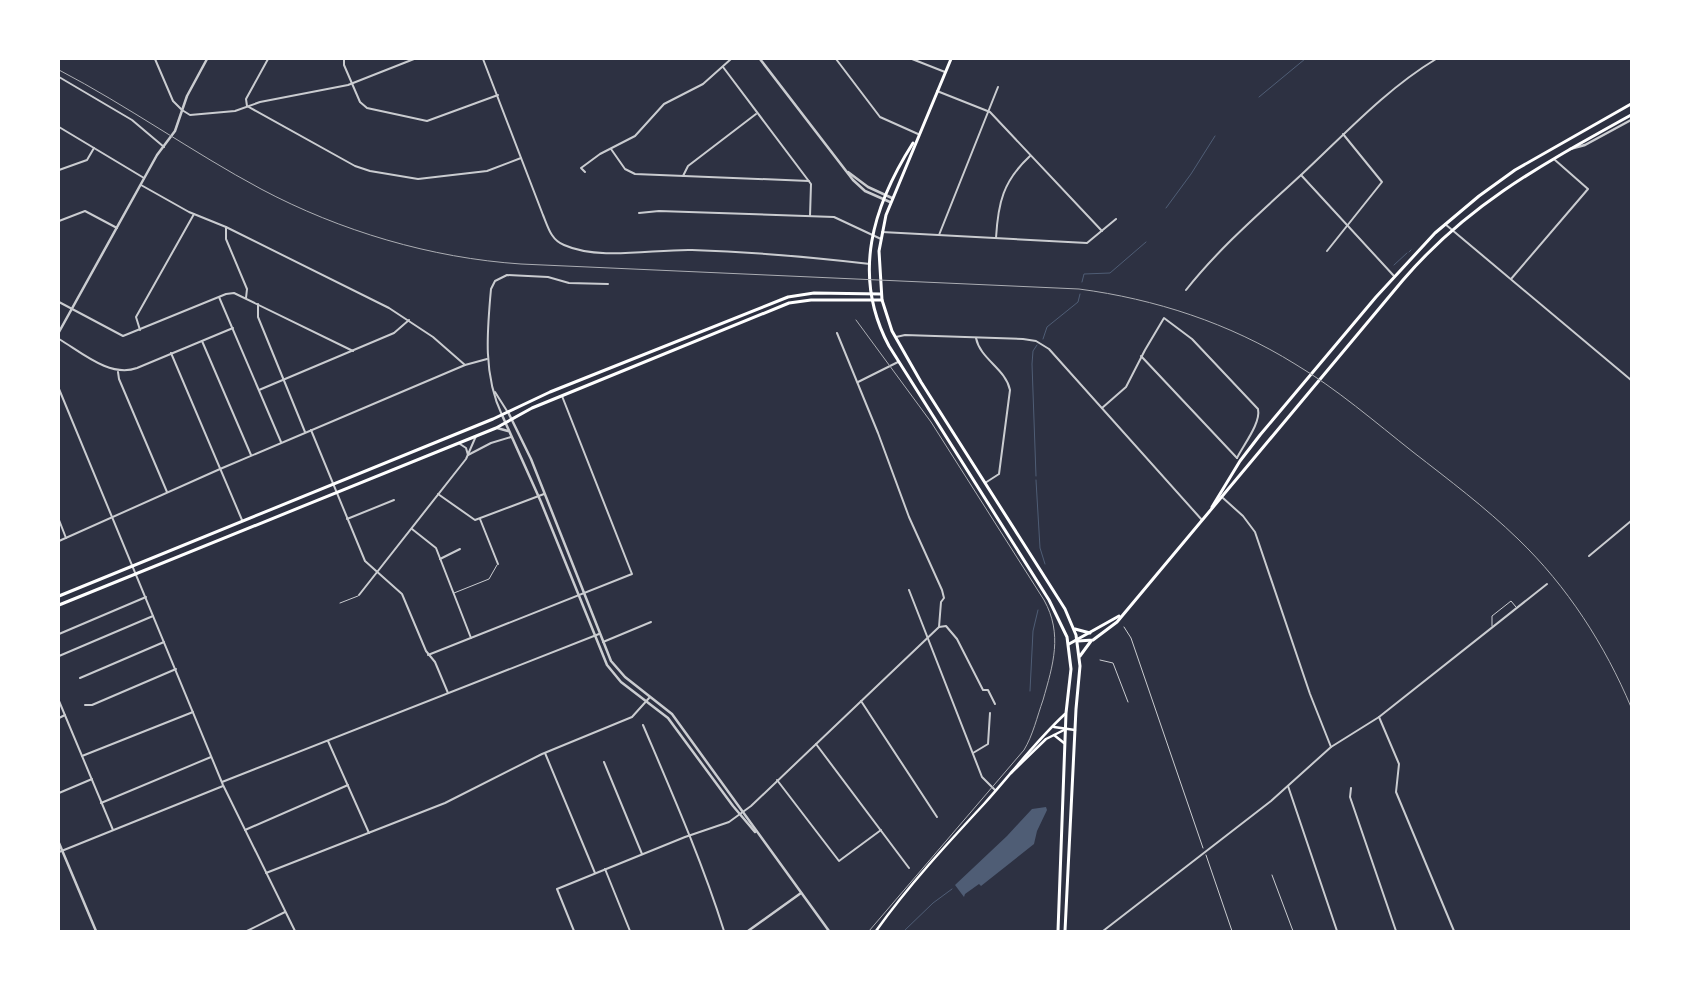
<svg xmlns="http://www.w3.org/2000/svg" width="1690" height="990" viewBox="0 0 1690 990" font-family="'Public Sans',sans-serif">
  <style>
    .water { fill: #4f5d75 }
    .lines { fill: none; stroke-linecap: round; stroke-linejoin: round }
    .stream { stroke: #4f5d75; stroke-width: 1 }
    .service { stroke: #caccd0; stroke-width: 1 }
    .pedestrian { stroke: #caccd0; stroke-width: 1 }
    .minor { stroke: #caccd0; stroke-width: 2 }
    .tertiary { stroke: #caccd0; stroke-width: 2.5 }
    .secondary { stroke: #fff; stroke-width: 2.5 }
    .primary { stroke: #fff; stroke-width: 3 }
    .tram { stroke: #abadb3; stroke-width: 1 }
    .rail { stroke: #abadb3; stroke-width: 1 }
  </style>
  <rect width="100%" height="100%" fill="#2d3142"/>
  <path class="water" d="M 1046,807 L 1047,810 L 1037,831 L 1034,844 L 981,886 L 979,884 L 965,894 L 964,897 L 955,885 L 1007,836 L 1032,809 Z"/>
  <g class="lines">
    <g class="stream">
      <path d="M 1259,97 L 1305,59"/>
      <path d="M 1166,208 L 1191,174 L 1215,136"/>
      <path d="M 1409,252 L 1411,250"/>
      <path d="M 1394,265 L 1407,253"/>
      <path d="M 1082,282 L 1084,274 L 1110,273 L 1146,242"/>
      <path d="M 1043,339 L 1047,327 L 1078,302 L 1080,294"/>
      <path d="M 1036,476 L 1032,364 L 1033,351 L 1037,345"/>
      <path d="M 1036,480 L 1040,548 L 1045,564"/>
      <path d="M 1030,691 L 1033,631 L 1038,610"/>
      <path d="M 904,931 L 933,903 L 952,889"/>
    </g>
    <g class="service">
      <path d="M 454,593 L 489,579 L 497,565"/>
      <path d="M 340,603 L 358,596"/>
      <path d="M 1492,626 L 1492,616 L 1511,601 L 1516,607"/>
    </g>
    <g class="pedestrian">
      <path d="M 1124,627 L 1131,638 L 1203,848"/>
      <path d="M 1100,660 L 1113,663 L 1128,702"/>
      <path d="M 1206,855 L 1232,931"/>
      <path d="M 1272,875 L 1293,931"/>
    </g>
    <g class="minor">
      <path d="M 155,59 L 173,101 L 182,110 L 190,115 L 235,111 L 260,102 L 348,85 L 414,59"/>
      <path d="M 268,59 L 246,99 L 247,106 L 355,166 L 370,171 L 418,179 L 487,171 L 521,158"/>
      <path d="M 344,59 L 344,65 L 360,102 L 367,108 L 427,121 L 498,95"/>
      <path d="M 483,59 L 543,215 C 548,227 551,240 564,245 C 600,261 653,249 692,250 C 752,252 810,257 870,264"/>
      <path d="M 836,59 L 880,117 L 918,134"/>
      <path d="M 912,59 L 945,72"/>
      <path d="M 723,67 L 811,184 L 810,216"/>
      <path d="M 59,77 L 132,120 L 164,147"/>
      <path d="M 937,91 L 990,112 L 1102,231"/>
      <path d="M 59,127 L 144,178"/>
      <path d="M 611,149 L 625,169 L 635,174 L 809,181"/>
      <path d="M 59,170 L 87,160 L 94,148"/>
      <path d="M 585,172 L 581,168 L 600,154 L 635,136 L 664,104 L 703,84 L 731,59"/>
      <path d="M 1301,175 L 1394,276"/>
      <path d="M 683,176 L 688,166 L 756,114"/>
      <path d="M 141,185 L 189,212 L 226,227 L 389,308 L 433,337 L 465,365"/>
      <path d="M 639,213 L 659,211 L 834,217 L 881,239"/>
      <path d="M 59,221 L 85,211 L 117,228"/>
      <path d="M 1445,224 L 1631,380"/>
      <path d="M 226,227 L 226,239 L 247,289 L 246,298"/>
      <path d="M 882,232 L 1087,243 L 1116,219"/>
      <path d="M 939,235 L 998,87"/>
      <path d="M 996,238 C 998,203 1003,181 1030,156"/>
      <path d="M 1327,251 L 1382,182 L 1343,134"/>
      <path d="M 1511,279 L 1588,189 L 1555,160"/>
      <path d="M 1186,290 C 1220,247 1261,212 1301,175 C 1345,134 1385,90 1436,59"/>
      <path d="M 219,297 L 281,442"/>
      <path d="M 59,302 L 123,336 L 226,294 L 234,293 L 353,351"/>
      <path d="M 258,304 L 258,317 L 305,432"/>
      <path d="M 140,330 L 136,317 L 194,214"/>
      <path d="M 837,333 L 878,433 L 909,517 L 942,590 L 944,598 L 941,602 L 939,627"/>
      <path d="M 896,337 L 905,335 L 1023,339 L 1036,341 L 1049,349 L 1202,520"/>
      <path d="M 976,338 C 980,359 1006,369 1010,390 L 999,474 L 985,483"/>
      <path d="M 59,339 C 81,352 110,378 137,368 L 233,328"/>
      <path d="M 202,341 L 251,455"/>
      <path d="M 171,353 L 242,520"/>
      <path d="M 1141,356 L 1237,458"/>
      <path d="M 118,372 L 119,379 L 167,492"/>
      <path d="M 858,382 L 898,362"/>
      <path d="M 59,389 L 223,785 L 295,931"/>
      <path d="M 259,390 L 394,333 L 409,320"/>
      <path d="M 495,392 L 507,411"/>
      <path d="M 1102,408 L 1126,387 L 1145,350 L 1164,318 L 1192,339 L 1258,409 C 1261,423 1244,444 1237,458"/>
      <path d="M 502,415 C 483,375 487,332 491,289 L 495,281 L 507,275 L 548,277 L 569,283 L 608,284"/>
      <path d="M 311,430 L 365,561 L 402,594 L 426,651 L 435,662 L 448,693"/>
      <path d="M 460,444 L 466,448 L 468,455"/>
      <path d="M 468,455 L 491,443 L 511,437"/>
      <path d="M 438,494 L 475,520 L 544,494"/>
      <path d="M 1223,498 L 1243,516 L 1255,532 L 1310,694 L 1331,747"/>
      <path d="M 347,519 L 394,500"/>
      <path d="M 480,519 L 498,564"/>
      <path d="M 59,520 L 66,538"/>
      <path d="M 412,529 L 436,548 L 471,638"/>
      <path d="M 59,541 L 220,469 L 465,365 L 487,359"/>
      <path d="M 1589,556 L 1631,521"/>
      <path d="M 440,559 L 460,549"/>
      <path d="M 909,590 L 982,777 L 995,790"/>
      <path d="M 359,595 L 466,459 L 476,436"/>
      <path d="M 939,627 L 946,626 L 957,639 L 983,690 L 988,690 L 995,704"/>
      <path d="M 59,634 L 146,597"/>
      <path d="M 603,642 L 651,622"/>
      <path d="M 428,655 L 632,574 L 562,396"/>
      <path d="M 59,656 L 153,616"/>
      <path d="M 80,678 L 164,642"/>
      <path d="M 59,701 L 113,830"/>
      <path d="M 861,701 L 937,817"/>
      <path d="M 85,705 L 92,705 L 176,669"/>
      <path d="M 1379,717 L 1399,764 L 1396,792 L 1454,931"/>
      <path d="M 59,718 L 65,715"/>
      <path d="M 643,725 C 672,793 702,861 724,931"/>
      <path d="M 328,741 L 369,833"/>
      <path d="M 816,744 L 909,868"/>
      <path d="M 545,753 L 595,873"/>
      <path d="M 973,753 L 988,744 L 990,713"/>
      <path d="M 82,756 L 193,712"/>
      <path d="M 604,762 L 642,854"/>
      <path d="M 777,780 L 839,861 L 881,830"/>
      <path d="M 222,782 L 599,634"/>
      <path d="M 1288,786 L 1337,931"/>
      <path d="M 1351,788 L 1350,797 L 1396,931"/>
      <path d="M 59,793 L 92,779"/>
      <path d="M 101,803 L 211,757"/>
      <path d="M 245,830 L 348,785"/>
      <path d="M 59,852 L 223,786"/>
      <path d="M 605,869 L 630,931"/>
      <path d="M 266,873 L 445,803 L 542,754 L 632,717 L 650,697"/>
      <path d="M 247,931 L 285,912"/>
      <path d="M 574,931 L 557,889 L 685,837 L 729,822 L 751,806 L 939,627"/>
      <path d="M 1103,931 L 1271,801 L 1331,747 L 1379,717 L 1547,584"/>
    </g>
    <g class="tertiary">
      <path d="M 760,59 L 853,180 L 865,191 L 890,202"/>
      <path d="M 1570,149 L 1585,145 L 1631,120"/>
      <path d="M 848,172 L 868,187 L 892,198"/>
      <path d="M 59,332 L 157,155 L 175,131 L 187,96 L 207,59"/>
      <path d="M 508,412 L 531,459 L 611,661 L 625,677 L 672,714 L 829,931"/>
      <path d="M 502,415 L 541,502 L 607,665 L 621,682 L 668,718 L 733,806 L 755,832"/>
      <path d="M 497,428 L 508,431"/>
      <path d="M 59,843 L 96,931"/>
      <path d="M 748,931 L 801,893"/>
    </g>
    <g class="secondary">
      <path d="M 1054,727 L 1075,730"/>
      <path d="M 1054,735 L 1064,743"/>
      <path d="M 1011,773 L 1046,739 L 1066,729"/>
      <path d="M 876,931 C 908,886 946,845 984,804 C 1012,773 1034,743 1065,714"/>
    </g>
    <g class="primary">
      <path d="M 951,59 L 886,215 L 879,251 L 882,300 L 892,331 L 921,382 L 1065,609 L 1076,635 L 1080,666 L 1076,709 L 1065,931"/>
      <path d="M 913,143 C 873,206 851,275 889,346 L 1049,600 L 1067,637 L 1071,669 L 1066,713 L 1058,931"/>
      <path d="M 1212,507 L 1240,461 L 1260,435 L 1376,297 L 1435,233 L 1479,196 L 1515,170 L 1631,104"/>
      <path d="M 59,596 L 493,419 L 550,392 L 788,297 L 814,293 L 881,294"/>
      <path d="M 59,605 L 496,428 L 532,408 L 789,303 L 811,300 L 882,300"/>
      <path d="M 1075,629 L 1090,633"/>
      <path d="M 1078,641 L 1093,640 L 1117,622 L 1403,280 C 1469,203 1545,163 1631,115"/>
      <path d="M 1069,644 L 1119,616"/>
      <path d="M 1080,656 L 1091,641"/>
    </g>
    <path class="tram" d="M 856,320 L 931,422 L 1044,600 C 1063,634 1053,665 1043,700 C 1037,717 1033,735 1024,750 L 869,931"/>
    <path class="rail" d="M 59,70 C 128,106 192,152 261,189 C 340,231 431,258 521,264 L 1079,289 C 1155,299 1229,323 1295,364 C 1337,389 1375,422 1413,452 C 1449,480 1485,507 1518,539 C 1567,586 1605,645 1631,707"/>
  </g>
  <rect width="1690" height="990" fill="none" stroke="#ffffff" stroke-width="120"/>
</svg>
